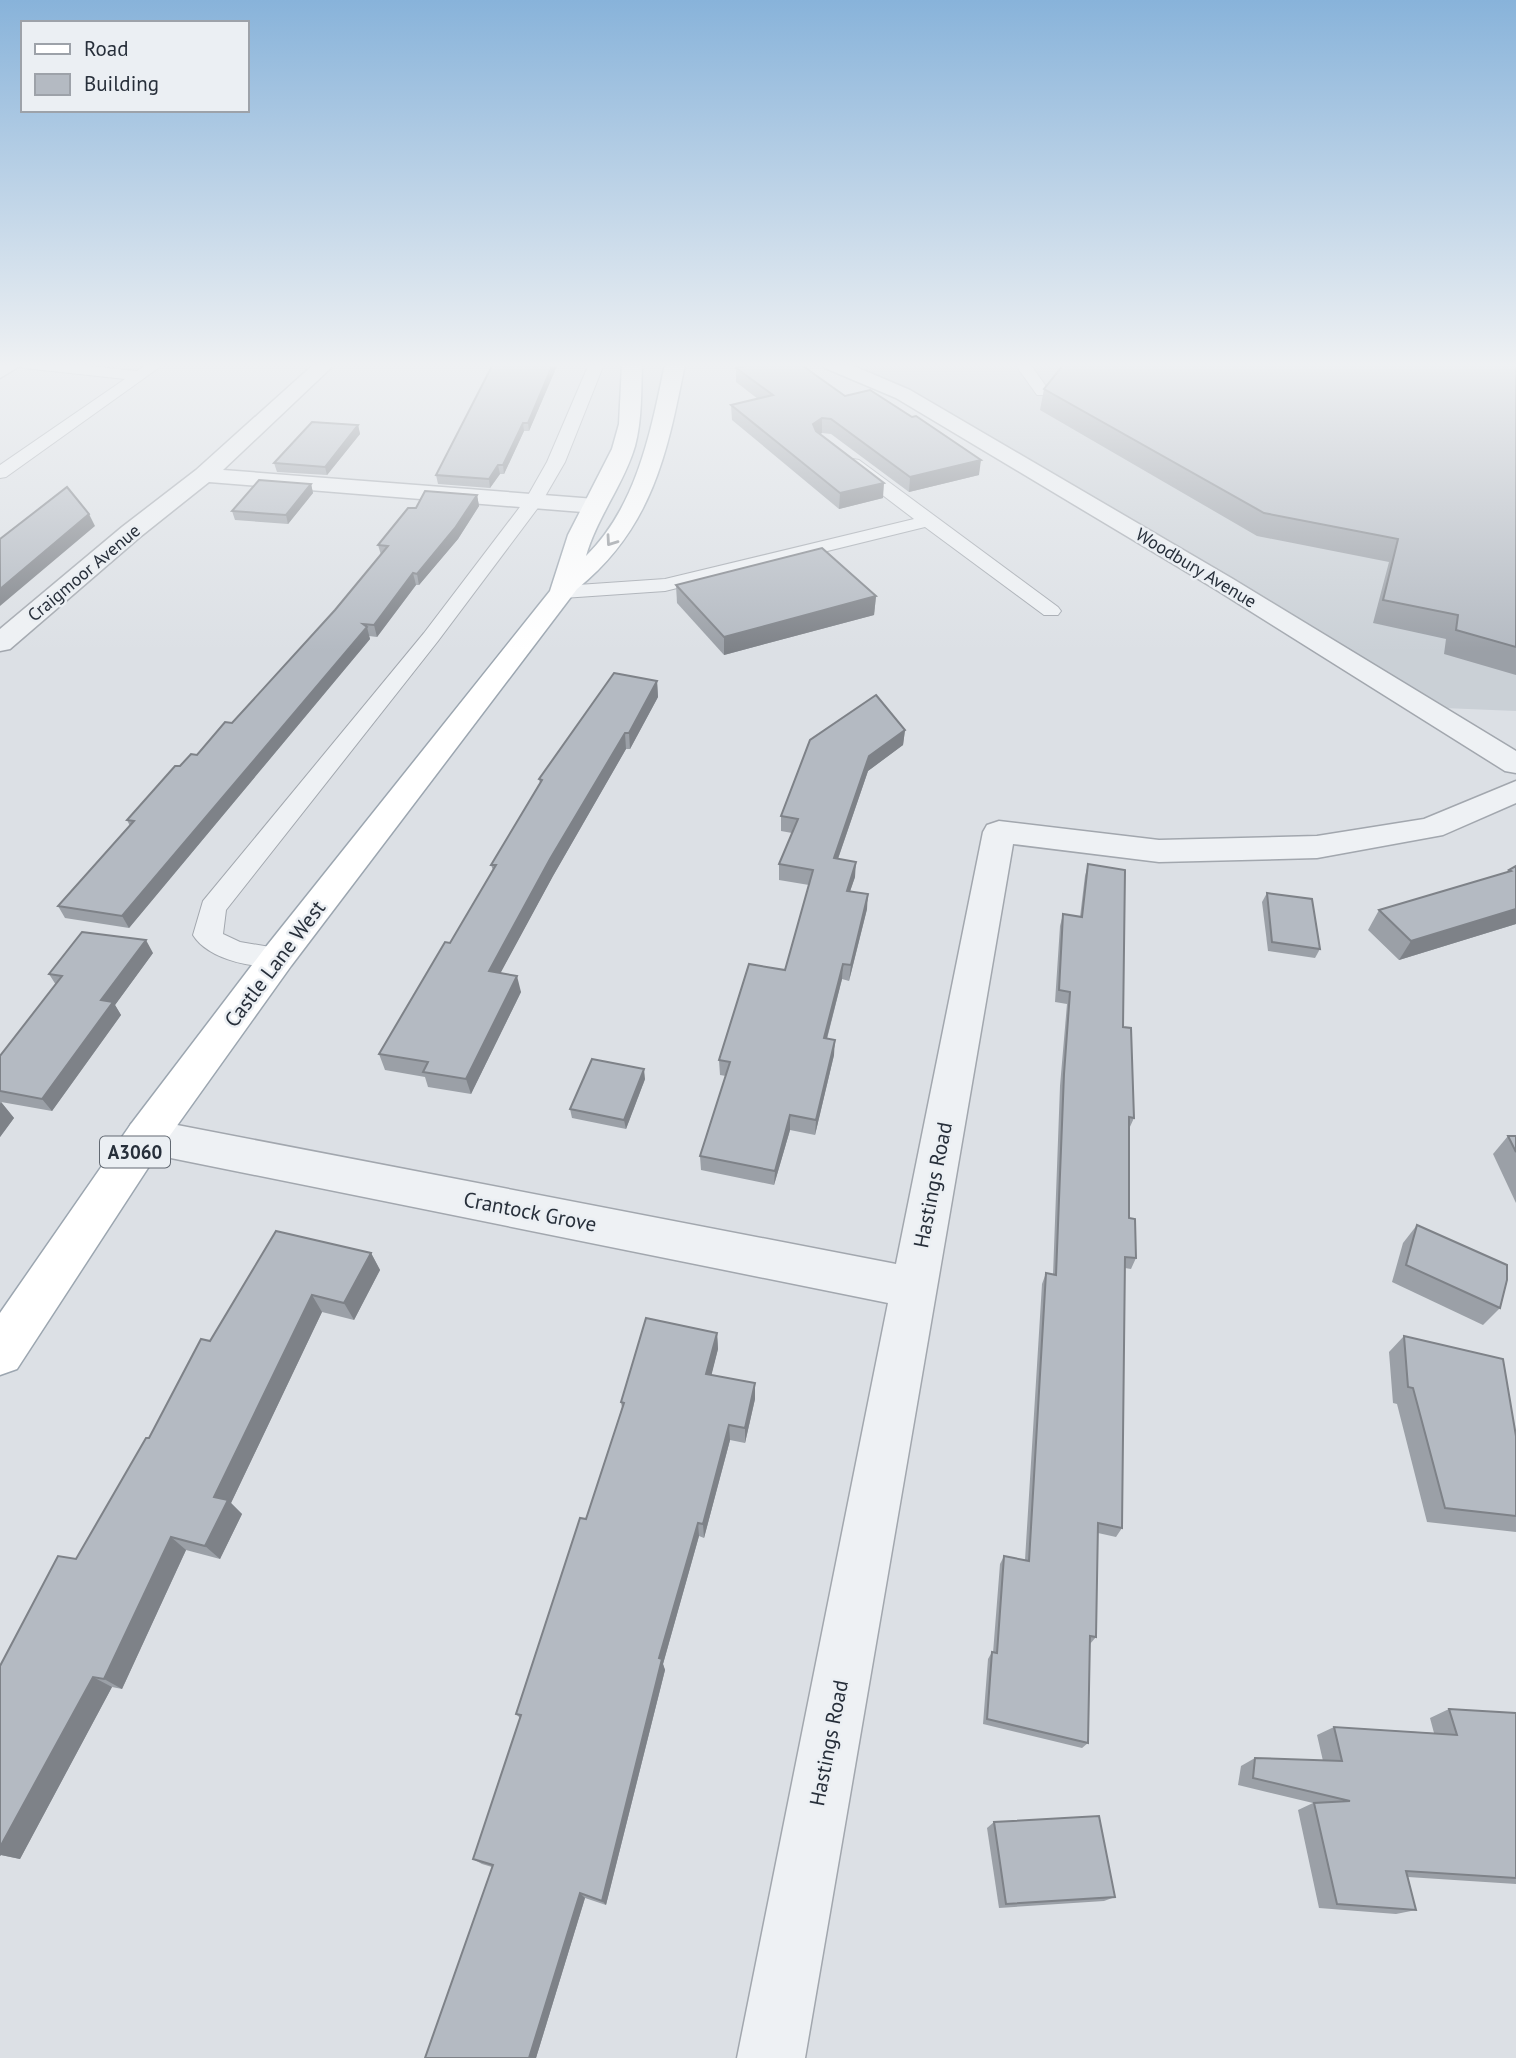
<svg xmlns="http://www.w3.org/2000/svg" width="1516" height="2058" viewBox="0 0 1516 2058" font-family="'PT Sans',sans-serif">
  <style>
    .built { fill: #cad0d6 }
    .lines { fill: none; stroke-linecap: round; stroke-linejoin: round }
    .lane-casing { stroke: #a2a7ae; stroke-width: 2 }
    .street-casing { stroke: #a2a7ae; stroke-width: 3 }
    .primary-casing { stroke: #9ca6b0; stroke-width: 3 }
    .lane { fill: #eef1f4; fill-rule: evenodd }
    .street { fill: #eef1f4; fill-rule: evenodd }
    .primary { fill: #fff; fill-rule: evenodd }
    .wall { fill: #9ba0a7 }
    .shaded-wall { fill: #7e8288 }
    .building { fill: #b4bac2; stroke: #7e8288; stroke-width: 2 }
    .oneway { stroke: #93979c }
    .labels { text-anchor: middle; stroke-width: 5; stroke-linejoin: round; paint-order: stroke }
    .far-street-label { font-size: 18px; fill: #272f3a; stroke: #ebeff3 }
    .shield { fill: #ebeff3; stroke: #626972; stroke-width: 2 }
    .shield-label { font-size: 19px; font-weight: bold; fill: #272f3a }
    .street-label { font-size: 21px; fill: #272f3a; stroke: #ebeff3 }
  </style>
  <rect width="100%" height="100%" fill="#dce0e5"/>
  <path class="built" d="M 832,364 L 1516,364 L 1516,711 L 1420,707 L 903,394 Z"/>
  <g class="lines">
    <defs>
      <g id="lane">
        <path d="M 17,364 L 69,364 L 137,371 L 147,364 L 164,364 L 6,477 L 0,478 L 0,465 L 125,379 L 24,368 Z"/>
        <path d="M 589,364 L 604,364 L 565,462 L 540,505 L 438,641 L 226,910 L 223,934 L 240,942 L 288,950 L 292,957 L 288,964 C 261,972 208,960 193,935 L 203,901 L 424,633 L 526,499 L 547,462 Z"/>
        <path d="M 1015,364 L 1030,364 L 1050,392 L 1047,395 L 1037,395 Z"/>
        <path d="M 853,459 L 859,460 L 1058,607 L 1061,611 L 1058,615 L 1044,615 L 925,527 L 665,591 L 563,598 L 556,596 L 553,592 L 556,588 L 563,586 L 665,579 L 914,519 L 847,468 L 844,464 L 847,460 Z"/>
      </g>
      <g id="street">
        <path d="M 0,364 L 23,364 L 0,378 Z"/>
        <path d="M 314,364 L 335,364 L 223,470 L 595,499 L 603,501 L 607,506 L 603,511 L 595,513 L 209,482 L 140,537 L 10,649 L 0,651 L 0,629 L 122,527 L 196,470 Z"/>
        <path d="M 823,364 L 849,364 L 910,390 L 1233,579 L 1516,751 L 1516,773 L 1505,771 L 1215,589 L 896,398 L 825,368 Z"/>
        <path d="M 1516,781 L 1516,803 L 1443,835 L 1317,858 L 1159,862 L 1013,844 L 805,2058 L 737,2058 L 888,1303 L 146,1153 L 131,1148 L 125,1136 L 131,1124 L 146,1119 L 896,1264 L 983,832 L 987,825 L 999,821 L 1159,840 L 1317,836 L 1424,819 Z"/>
      </g>
      <path id="primary" d="M 622,364 L 642,364 C 641,392 642,420 635,446 C 624,484 597,517 586,556 C 637,506 651,431 665,364 L 685,364 C 667,455 652,528 577,589 L 291,966 L 161,1148 L 17,1369 L 0,1375 L 0,1313 L 131,1124 L 265,948 L 550,591 L 568,535 L 612,449 L 619,424 Z"/>
    </defs>
    <use href="#lane" class="lane-casing"/>
    <use href="#street" class="street-casing"/>
    <use href="#primary" class="primary-casing"/>
    <use href="#lane" class="lane"/>
    <use href="#street" class="street"/>
    <use href="#primary" class="primary"/>
  </g>
  <g class="wall">
    <path d="M 1516,364 L 1516,675 L 1444,654 L 1446,639 L 1373,623 L 1389,562 L 1257,536 L 1040,410 L 1044,389 Z"/>
    <path d="M 557,366 L 529,431 L 524,431 L 504,474 L 500,474 L 490,488 L 438,484 L 436,475 Z"/>
    <path d="M 736,368 L 845,396 L 979,475 L 909,492 L 831,434 L 822,433 L 820,434 L 883,498 L 839,509 L 732,420 L 731,405 L 758,399 L 736,382 Z"/>
    <path d="M 358,425 L 360,434 L 327,475 L 277,472 L 274,463 Z"/>
    <path d="M 311,484 L 313,493 L 288,524 L 235,520 L 232,511 Z"/>
    <path d="M 477,495 L 479,506 L 458,539 L 419,585 L 416,585 L 377,637 L 369,636 L 370,639 L 129,928 L 65,918 L 58,906 L 130,826 L 127,820 L 180,766 L 197,755 L 232,723 L 335,610 L 381,555 L 378,545 L 416,508 Z"/>
    <path d="M 676,585 L 876,596 L 874,615 L 724,655 L 677,603 Z"/>
    <path d="M 657,681 L 658,697 L 630,749 L 626,749 L 553,876 L 500,973 L 521,992 L 471,1094 L 428,1087 L 425,1077 L 385,1070 L 379,1054 L 450,943 L 493,870 L 491,865 L 540,783 L 539,779 Z"/>
    <path d="M 905,730 L 903,745 L 868,771 L 838,859 L 855,877 L 850,891 L 867,909 L 849,981 L 842,979 L 827,1039 L 834,1055 L 815,1135 L 790,1130 L 774,1185 L 701,1170 L 700,1156 L 726,1076 L 720,1075 L 719,1060 L 785,970 L 809,885 L 779,880 L 779,864 L 792,833 L 781,831 L 781,816 Z"/>
    <path d="M 1088,864 L 1123,1027 L 1134,1118 L 1129,1129 L 1129,1218 L 1136,1258 L 1131,1269 L 1125,1268 L 1122,1528 L 1116,1537 L 1098,1533 L 1096,1637 L 1090,1644 L 1088,1743 L 1082,1748 L 983,1724 L 988,1659 L 992,1652 L 993,1653 L 1000,1564 L 1004,1556 L 1025,1560 L 1042,1284 L 1046,1273 L 1053,1275 L 1060,1086 L 1067,1004 L 1055,1002 L 1060,926 L 1063,914 L 1080,917 L 1085,876 Z"/>
    <path d="M 1516,866 L 1516,924 L 1399,960 L 1368,930 L 1379,910 L 1507,873 L 1509,870 Z"/>
    <path d="M 1267,893 L 1320,949 L 1315,958 L 1268,951 L 1262,902 Z"/>
    <path d="M 153,953 L 115,1005 L 121,1015 L 52,1111 L 1,1102 L 14,1118 L 0,1137 L 0,1056 L 56,985 L 49,974 Z"/>
    <path d="M 645,1079 L 626,1129 L 572,1118 L 570,1109 Z"/>
    <path d="M 1508,1136 L 1516,1136 L 1516,1203 L 1493,1154 Z"/>
    <path d="M 1417,1225 L 1500,1308 L 1483,1325 L 1392,1282 L 1403,1243 Z"/>
    <path d="M 371,1253 L 380,1270 L 354,1320 L 322,1312 L 231,1503 L 242,1514 L 220,1559 L 186,1550 L 122,1689 L 112,1687 L 20,1859 L 1,1855 L 0,1856 L 0,1666 L 76,1559 L 149,1438 L 210,1341 Z"/>
    <path d="M 717,1333 L 718,1349 L 711,1375 L 755,1399 L 745,1443 L 730,1440 L 704,1538 L 699,1536 L 663,1664 L 665,1670 L 606,1905 L 585,1898 L 536,2058 L 425,2058 L 492,1867 L 482,1864 L 473,1859 L 520,1718 L 516,1714 L 586,1519 L 622,1408 L 621,1402 Z"/>
    <path d="M 1404,1336 L 1516,1436 L 1516,1532 L 1427,1522 L 1397,1404 L 1393,1403 L 1389,1352 Z"/>
    <path d="M 1449,1709 L 1516,1713 L 1516,1884 L 1408,1877 L 1416,1910 L 1396,1914 L 1319,1908 L 1298,1810 L 1313,1803 L 1238,1785 L 1241,1766 L 1255,1758 L 1323,1761 L 1317,1735 L 1334,1727 L 1434,1733 L 1430,1718 Z"/>
    <path d="M 994,1822 L 1115,1897 L 1104,1901 L 999,1908 L 987,1828 Z"/>
  </g>
  <g class="shaded-wall">
    <path d="M 553,364 L 557,364 L 557,366 L 529,431 L 528,423 Z"/>
    <path d="M 822,418 L 822,433 L 812,439 L 813,424 Z"/>
    <path d="M 523,423 L 524,431 L 504,474 L 503,465 Z"/>
    <path d="M 358,425 L 360,434 L 327,475 L 325,467 Z"/>
    <path d="M 981,460 L 979,475 L 909,492 L 910,477 Z"/>
    <path d="M 498,465 L 500,474 L 490,488 L 489,479 Z"/>
    <path d="M 884,483 L 883,498 L 839,509 L 840,493 Z"/>
    <path d="M 311,484 L 313,493 L 288,524 L 286,515 Z"/>
    <path d="M 477,495 L 479,506 L 458,539 L 419,585 L 417,574 Z"/>
    <path d="M 89,514 L 95,526 L 0,606 L 0,589 Z"/>
    <path d="M 413,573 L 416,585 L 377,637 L 374,625 Z"/>
    <path d="M 876,596 L 874,615 L 724,655 L 724,637 Z"/>
    <path d="M 367,627 L 370,639 L 129,928 L 122,916 Z"/>
    <path d="M 657,681 L 658,697 L 630,749 L 629,733 Z"/>
    <path d="M 905,730 L 903,745 L 868,771 L 833,873 L 834,858 L 869,756 Z"/>
    <path d="M 625,733 L 626,749 L 553,876 L 493,987 L 489,971 L 550,859 Z"/>
    <path d="M 856,862 L 855,877 L 845,906 L 847,891 Z"/>
    <path d="M 868,894 L 867,909 L 849,981 L 851,965 Z"/>
    <path d="M 1516,909 L 1516,924 L 1399,960 L 1411,941 Z"/>
    <path d="M 146,940 L 153,953 L 115,1005 L 121,1015 L 52,1111 L 42,1099 L 101,1000 Z"/>
    <path d="M 843,964 L 842,979 L 823,1053 L 824,1038 Z"/>
    <path d="M 517,976 L 521,992 L 471,1094 L 466,1079 Z"/>
    <path d="M 835,1040 L 834,1055 L 815,1135 L 816,1120 Z"/>
    <path d="M 644,1069 L 645,1079 L 626,1129 L 624,1120 Z"/>
    <path d="M 1,1102 L 14,1118 L 0,1137 L 0,1104 Z"/>
    <path d="M 790,1115 L 790,1130 L 774,1185 L 775,1171 Z"/>
    <path d="M 371,1253 L 380,1270 L 354,1320 L 344,1303 Z"/>
    <path d="M 312,1295 L 322,1312 L 231,1503 L 242,1514 L 220,1559 L 205,1546 L 214,1497 Z"/>
    <path d="M 717,1333 L 718,1349 L 708,1389 L 706,1374 Z"/>
    <path d="M 755,1383 L 755,1399 L 745,1443 L 745,1428 Z"/>
    <path d="M 729,1425 L 730,1440 L 704,1538 L 703,1524 Z"/>
    <path d="M 698,1523 L 699,1536 L 663,1664 L 665,1670 L 606,1905 L 602,1901 L 659,1658 Z"/>
    <path d="M 171,1537 L 186,1550 L 122,1689 L 104,1679 Z"/>
    <path d="M 93,1677 L 112,1687 L 20,1859 L 1,1855 L 0,1856 L 0,1847 Z"/>
    <path d="M 580,1893 L 585,1898 L 536,2058 L 529,2058 Z"/>
  </g>
  <g class="building">
    <path d="M 493,364 L 553,364 L 528,423 L 523,423 L 503,465 L 498,465 L 489,479 L 436,475 Z"/>
    <path d="M 753,364 L 800,364 L 845,396 L 870,390 L 912,417 L 916,416 L 981,460 L 910,477 L 831,419 L 822,418 L 813,424 L 816,431 L 884,483 L 840,493 L 731,405 L 773,395 L 736,368 Z"/>
    <path d="M 1064,364 L 1516,364 L 1516,647 L 1456,630 L 1458,615 L 1383,600 L 1398,539 L 1264,513 L 1044,389 Z"/>
    <path d="M 312,422 L 358,425 L 325,467 L 274,463 Z"/>
    <path d="M 259,480 L 311,484 L 286,515 L 232,511 Z"/>
    <path d="M 67,487 L 89,514 L 0,589 L 0,539 Z"/>
    <path d="M 425,491 L 477,495 L 455,528 L 417,574 L 413,573 L 374,625 L 363,624 L 367,627 L 122,916 L 58,906 L 134,821 L 127,820 L 175,766 L 180,766 L 191,754 L 197,755 L 225,722 L 232,723 L 335,610 L 388,546 L 378,545 L 408,508 L 416,508 Z"/>
    <path d="M 822,548 L 876,596 L 724,637 L 676,585 Z"/>
    <path d="M 614,673 L 657,681 L 629,733 L 625,733 L 550,859 L 489,971 L 517,976 L 466,1079 L 423,1072 L 428,1062 L 379,1054 L 445,942 L 450,943 L 496,865 L 491,865 L 542,780 L 539,779 Z"/>
    <path d="M 876,695 L 905,730 L 869,756 L 834,858 L 856,862 L 847,891 L 868,894 L 851,965 L 843,964 L 824,1038 L 835,1040 L 816,1120 L 790,1115 L 775,1171 L 700,1156 L 730,1062 L 719,1060 L 749,964 L 785,970 L 813,870 L 779,864 L 798,819 L 781,816 L 810,740 Z"/>
    <path d="M 1088,864 L 1125,870 L 1123,1027 L 1131,1028 L 1134,1118 L 1129,1117 L 1129,1218 L 1135,1219 L 1136,1258 L 1125,1257 L 1122,1528 L 1098,1523 L 1096,1637 L 1090,1636 L 1088,1743 L 987,1719 L 992,1652 L 997,1653 L 1004,1556 L 1029,1561 L 1046,1273 L 1056,1275 L 1064,1074 L 1070,992 L 1059,990 L 1063,914 L 1082,917 Z"/>
    <path d="M 1516,866 L 1516,909 L 1411,941 L 1379,910 L 1511,871 L 1509,870 Z"/>
    <path d="M 1267,893 L 1312,899 L 1320,949 L 1272,942 Z"/>
    <path d="M 82,932 L 146,940 L 101,1000 L 113,1002 L 42,1099 L 0,1091 L 0,1056 L 62,976 L 49,974 Z"/>
    <path d="M 592,1059 L 644,1069 L 624,1120 L 570,1109 Z"/>
    <path d="M 1508,1136 L 1516,1136 L 1516,1152 Z"/>
    <path d="M 1417,1225 L 1507,1265 L 1507,1280 L 1500,1308 L 1406,1265 Z"/>
    <path d="M 276,1231 L 371,1253 L 344,1303 L 312,1295 L 214,1497 L 228,1500 L 205,1546 L 171,1537 L 104,1679 L 93,1677 L 0,1847 L 0,1666 L 58,1556 L 76,1559 L 146,1438 L 149,1438 L 201,1339 L 210,1341 Z"/>
    <path d="M 646,1318 L 717,1333 L 706,1374 L 755,1383 L 745,1428 L 729,1425 L 703,1524 L 698,1523 L 659,1658 L 662,1659 L 602,1901 L 580,1893 L 529,2058 L 425,2058 L 493,1865 L 473,1859 L 521,1715 L 516,1714 L 580,1518 L 586,1519 L 624,1403 L 621,1402 Z"/>
    <path d="M 1404,1336 L 1503,1359 L 1516,1436 L 1516,1516 L 1445,1508 L 1413,1388 L 1408,1387 Z"/>
    <path d="M 1449,1709 L 1516,1713 L 1516,1878 L 1406,1871 L 1416,1910 L 1337,1904 L 1314,1803 L 1350,1801 L 1253,1778 L 1255,1758 L 1342,1761 L 1334,1727 L 1457,1735 Z"/>
    <path d="M 1099,1816 L 1115,1897 L 1006,1904 L 994,1822 Z"/>
  </g>
  <defs><path id="oneway-chevron" d="M-2-3.5L2.5 0L-2 3.5" fill="none" stroke-width="1.6" stroke-linecap="round" stroke-linejoin="round" transform="scale(1.75)"/></defs>
  <use class="oneway" href="#oneway-chevron" transform="translate(611 541) rotate(125)"/>
  <linearGradient id="sky" x2="0" y2="1"><stop stop-color="#88b3da"/><stop offset="0.56" stop-color="#eff1f3"/><stop offset="1" stop-color="#eff1f3" stop-opacity="0"/></linearGradient>
  <rect width="1516" height="652" fill="url(#sky)"/>
  <g class="labels">
    <g class="far-street-label">
      <text transform="translate(1196 568) rotate(31)" y="6">Woodbury Avenue</text>
      <text transform="translate(84 573) rotate(-40)" y="6">Craigmoor Avenue</text>
    </g>
    <rect class="shield" x="100" y="1136.5" width="70" height="31" rx="5"/>
    <g class="shield-label">
      <text x="135" y="1159">A3060</text>
    </g>
    <g class="street-label">
      <text transform="translate(275 964) rotate(-53)" y="7">Castle Lane West</text>
      <text transform="translate(933 1185) rotate(-79)" y="7">Hastings Road</text>
      <text transform="translate(530 1212) rotate(11)" y="7">Crantock Grove</text>
      <text transform="translate(829 1743) rotate(-79)" y="7">Hastings Road</text>
    </g>
  </g>
  <rect x="21" y="21" width="228" height="91" fill="#ebeff3" stroke="#9da2a9" stroke-width="2"/>
  <rect x="35" y="44" width="35" height="10" fill="#ffffff" stroke="#9da2a9" stroke-width="2"/>
  <text x="84" y="56" font-size="21" fill="#272f3a">Road</text>
  <rect x="35" y="74" width="35" height="21" fill="#b4bac2" stroke="#9da2a9" stroke-width="2"/>
  <text x="84" y="91" font-size="21" fill="#272f3a">Building</text>
</svg>
